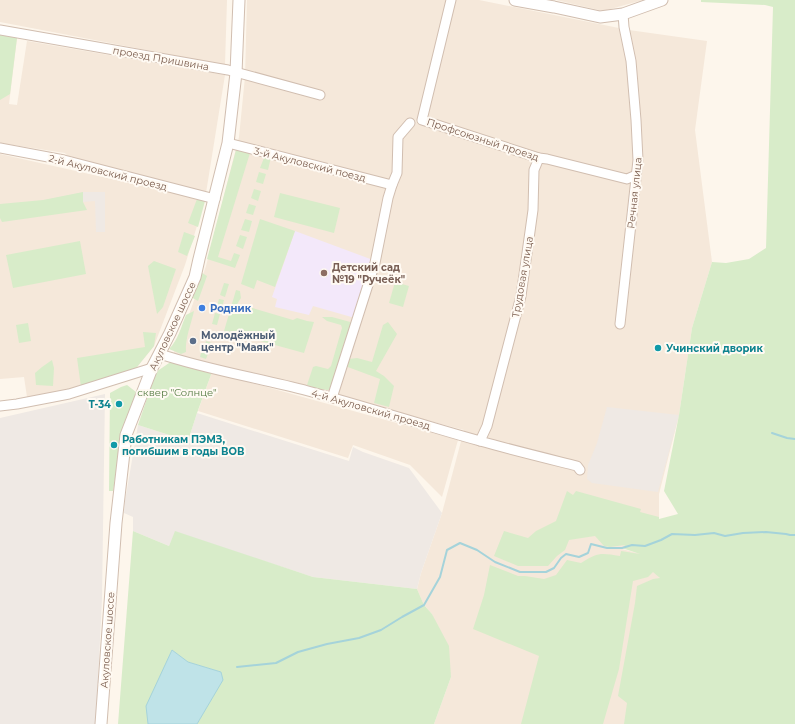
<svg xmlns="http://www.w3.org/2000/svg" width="795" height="724" viewBox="0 0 795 724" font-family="Montserrat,sans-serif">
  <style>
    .residential { fill: #f5e8da }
    .industrial { fill: #efe9e4 }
    .education { fill: #f3e8fa }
    .green { fill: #d8ecc9 }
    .water { fill: #bfe3e8; stroke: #a5d3da }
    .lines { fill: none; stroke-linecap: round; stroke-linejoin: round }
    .stream { stroke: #a5d3da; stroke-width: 2 }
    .minor-casing { stroke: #d1beb0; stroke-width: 11 }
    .tertiary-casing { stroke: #d1beb0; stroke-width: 13 }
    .minor { stroke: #fff; stroke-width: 9 }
    .tertiary { stroke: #fff; stroke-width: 11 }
    .education-dot { fill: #8d6e63; stroke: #fffaf3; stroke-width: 1.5 }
    .shop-dot { fill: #3f7fe0; stroke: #fffaf3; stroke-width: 1.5 }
    .service-dot { fill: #5c6f8a; stroke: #fffaf3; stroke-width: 1.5 }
    .culture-dot { fill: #0f9aa8; stroke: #fffaf3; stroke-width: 1.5 }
    .labels { text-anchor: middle; stroke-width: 4; stroke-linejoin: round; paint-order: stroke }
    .street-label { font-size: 10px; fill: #7a5c4d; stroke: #fffaf3 }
    .education-label { font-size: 10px; font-weight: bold; fill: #785e54; stroke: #fffaf3; text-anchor: start }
    .shop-label { font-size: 10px; font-weight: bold; fill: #366cbe; stroke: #fffaf3; text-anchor: start }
    .service-label { font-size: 10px; font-weight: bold; fill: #4e5e75; stroke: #fffaf3; text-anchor: start }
    .culture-label { font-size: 10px; font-weight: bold; fill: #0d838f; stroke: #fffaf3; text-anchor: start }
    .park-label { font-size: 10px; fill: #537a41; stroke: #fffaf3 }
  </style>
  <rect width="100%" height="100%" fill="#fdf6ec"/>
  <g class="residential">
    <path d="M 0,0 L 227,0 L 225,65 L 0,22 Z"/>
    <path d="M 247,0 L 479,0 L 629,30 L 707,41 L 695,130 L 712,262 L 692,328 L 679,415 L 659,494 L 659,519 L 622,549 L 645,555 L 660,578 L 662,724 L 434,724 L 451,677 L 432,614 L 424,605 L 417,589 L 421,573 L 442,513 L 464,430 L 233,369 L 173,354 L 184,329 L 206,266 L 239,137 L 245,77 Z"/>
    <path d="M 556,0 L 643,0 L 603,11 Z"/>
    <path d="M 0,35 L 17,38 L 9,104 L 17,105 L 27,41 L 225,75 L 206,193 L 69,158 L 65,153 L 0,143 Z"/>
    <path d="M 0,154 L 205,200 L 185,265 L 154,346 L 137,367 L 81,387 L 27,397 L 24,377 L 0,379 Z"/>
    <path d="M 212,372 L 458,440 L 442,497 L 410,465 L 353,445 L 348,458 L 198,411 Z"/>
  </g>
  <g class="industrial">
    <path d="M 83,192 L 105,192 L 105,232 L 96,232 L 95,201 L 83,202 Z"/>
    <path d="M 105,394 L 102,598 L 96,724 L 0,724 L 0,418 Z"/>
    <path d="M 607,407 L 679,415 L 658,492 L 592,483 L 587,479 L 588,465 L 597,443 Z"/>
    <path d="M 197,413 L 349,461 L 353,447 L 363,452 L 409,468 L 442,513 L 421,573 L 417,589 L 313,577 L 175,532 L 169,546 L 133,531 L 133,517 L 124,513 L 125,501 L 138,425 L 188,441 Z"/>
  </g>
  <path class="education" d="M 295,231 L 373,260 L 355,318 L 313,306 L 309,315 L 275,307 L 277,299 L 272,297 Z"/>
  <g class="green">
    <path d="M 701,0 L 795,0 L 795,724 L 624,724 L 627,703 L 618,696 L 635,603 L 637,586 L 653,579 L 660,578 L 653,572 L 648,577 L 633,581 L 619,669 L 603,724 L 521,724 L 539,656 L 473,629 L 484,595 L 490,565 L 518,576 L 525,576 L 544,579 L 556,575 L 567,560 L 581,563 C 598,552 601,553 620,556 L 621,551 L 640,554 L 622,548 L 625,545 L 610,547 L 604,546 L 595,536 L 569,540 L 565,550 L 557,556 L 548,566 L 518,566 L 494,556 L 504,531 L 528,538 L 536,531 L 556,521 L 567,491 L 573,495 L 576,491 L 641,509 L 640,512 L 659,517 L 659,519 L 678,514 L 664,491 L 679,415 L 692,328 L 712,262 L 726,263 L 749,259 L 766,248 L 773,7 L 765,5 L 701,2 Z"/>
    <path d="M 0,35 L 17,38 L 10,94 L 0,100 Z"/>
    <path d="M 236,150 L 250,153 L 218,257 L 231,261 L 234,253 L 240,255 L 235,268 L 207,259 Z"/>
    <path d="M 260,154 L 271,157 L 268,170 L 260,168 L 264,158 L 260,156 Z"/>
    <path d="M 259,172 L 266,174 L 263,184 L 256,182 Z"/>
    <path d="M 254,189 L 261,191 L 258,201 L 251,198 Z"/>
    <path d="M 83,192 L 83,202 L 87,210 L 2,222 L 0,218 L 0,204 L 43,200 Z"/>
    <path d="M 280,193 L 340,208 L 334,233 L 274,217 Z"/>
    <path d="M 197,199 L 205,201 L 198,227 L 188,223 Z"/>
    <path d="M 249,204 L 256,206 L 253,215 L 246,213 Z"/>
    <path d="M 245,219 L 252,221 L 249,232 L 241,230 Z"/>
    <path d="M 260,219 L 295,231 L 275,287 L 257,280 L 254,289 L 241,284 Z"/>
    <path d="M 184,232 L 195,236 L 187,256 L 178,252 Z"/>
    <path d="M 240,235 L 247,237 L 243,249 L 236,246 Z"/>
    <path d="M 80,241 L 86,274 L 13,288 L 6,255 Z"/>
    <path d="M 154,261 L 176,269 L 163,307 L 157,314 L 148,266 Z"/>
    <path d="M 199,271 L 207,276 L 198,301 L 191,297 Z"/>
    <path d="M 395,282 L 409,286 L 403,307 L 389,303 Z"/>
    <path d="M 224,283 L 229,284 L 225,297 L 220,295 Z"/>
    <path d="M 236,290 L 240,291 L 241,298 C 238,302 235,307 236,312 L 239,304 L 293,320 L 297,318 L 307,321 L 314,322 L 304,353 L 224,331 Z"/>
    <path d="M 219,299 L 224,300 L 221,311 L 216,309 Z"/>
    <path d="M 194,311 C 191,325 185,338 186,352 L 181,354 L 169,349 C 178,340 181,327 186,315 Z"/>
    <path d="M 215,313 L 220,314 L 217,325 L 212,324 Z"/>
    <path d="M 322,317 L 332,317 L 354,323 L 334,385 L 328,390 L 319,389 L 307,385 L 313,367 L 316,366 L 328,369 L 331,366 L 342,328 L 341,325 L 327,321 Z"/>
    <path d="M 388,322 L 397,334 L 376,371 L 384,376 L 394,386 L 389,407 L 374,403 L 380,379 L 345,366 L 349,359 L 357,358 L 372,362 L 383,325 Z"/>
    <path d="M 28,323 L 31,341 L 19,343 L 16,325 Z"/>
    <path d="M 143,332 L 156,333 L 154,346 L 137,367 L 124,374 L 81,387 L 77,358 L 145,347 Z"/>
    <path d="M 206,341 L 212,343 L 206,359 L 200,357 L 201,353 L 203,353 Z"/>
    <path d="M 52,360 L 54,368 L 53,386 L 36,385 L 35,373 L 42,367 Z"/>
    <path d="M 172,361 L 212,372 L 197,413 L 188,441 L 138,425 L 156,372 Z"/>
    <path d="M 127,385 L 136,392 L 135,398 L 122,436 L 113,491 L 109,491 L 110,393 L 121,387 Z"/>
    <path d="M 133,531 L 169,546 L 175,531 L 313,577 L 417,589 L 424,605 L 432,614 L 449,646 L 451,677 L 434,724 L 197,724 L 222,680 L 221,672 L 188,662 L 172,650 L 147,706 L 148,724 L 118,724 Z"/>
  </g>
  <path class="water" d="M 172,650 L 188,662 L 221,672 L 223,680 L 197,724 L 148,724 L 146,706 Z"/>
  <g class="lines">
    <g class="stream">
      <path d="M 772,433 L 787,438 L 795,439"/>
      <path d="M 237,667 L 276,663 L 298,652 L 327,644 L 359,638 L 381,630 L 402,617 L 424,605 L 440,577 L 447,550 L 460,543 L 477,550 L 495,562 L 520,572 L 546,572 L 554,568 L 561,558 L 566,554 L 579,557 L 588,553 L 591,544 L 607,548 L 622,548 L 632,545 L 645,546 L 661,540 L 672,534 L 695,535 L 714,533 L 725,536 L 743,533 L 766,532 L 786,534 L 790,535 L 795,535"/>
    </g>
    <defs>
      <g id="minor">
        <path d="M 451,0 L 422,120 L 539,158 L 547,159 L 627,179 L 636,175"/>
        <path d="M 0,30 L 228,70 L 320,95"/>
        <path d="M 228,143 L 392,185"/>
        <path d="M 0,148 L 64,160 L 215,199"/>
        <path d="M 620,324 L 638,160 L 636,120 L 631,61 L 624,27 L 623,14"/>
        <path d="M 160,354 C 208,370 259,378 308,391 C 365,406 422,425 480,441 C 512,450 545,458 577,466 L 580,470"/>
        <path d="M 332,398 L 375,263 L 388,198 L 392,185 L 397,173 L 398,137 L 410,123"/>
        <path d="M 0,406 L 17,404 L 69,394 L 152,368"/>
        <path d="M 480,441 L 487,426 L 521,296 L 533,210 L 534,170 L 539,158"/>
      </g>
      <g id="tertiary">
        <path d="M 515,0 L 554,7 L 600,17 L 623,14 L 662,0"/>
        <path d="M 101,724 L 116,523 L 126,435 L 152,368 L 170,333 L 195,277 L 199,259 L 228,143 L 236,73 L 239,0"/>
      </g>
    </defs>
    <use href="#minor" class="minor-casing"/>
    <use href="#tertiary" class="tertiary-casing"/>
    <use href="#minor" class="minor"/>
    <use href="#tertiary" class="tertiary"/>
  </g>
  <circle class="education-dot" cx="324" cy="273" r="4"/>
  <circle class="shop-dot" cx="202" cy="308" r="4"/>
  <circle class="service-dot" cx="193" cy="341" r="4"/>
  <g class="culture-dot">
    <circle cx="658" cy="348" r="4"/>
    <circle cx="119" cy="404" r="4"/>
    <circle cx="114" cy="445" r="4"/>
  </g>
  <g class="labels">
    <g class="street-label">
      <text transform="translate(161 58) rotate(10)" y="4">проезд Пришвина</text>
      <text transform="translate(483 139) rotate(18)" y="4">Профсоюзный проезд</text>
      <text transform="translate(310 164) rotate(14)" y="4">3-й Акуловский поезд</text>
      <text transform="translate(108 172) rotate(14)" y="4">2-й Акуловский проезд</text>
      <text transform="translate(634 193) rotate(-84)" y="4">Речная улица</text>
      <text transform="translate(522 277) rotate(-80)" y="4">Трудовая улица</text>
      <text transform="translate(172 326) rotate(-65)" y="4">Акуловское шоссе</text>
      <text transform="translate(371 409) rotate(16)" y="4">4-й Акуловский проезд</text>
      <text transform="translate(107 640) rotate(-86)" y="4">Акуловское шоссе</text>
    </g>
    <g class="education-label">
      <text x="332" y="271">Детский сад<tspan x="332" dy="12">№19 "Ручеёк"</tspan></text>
    </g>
    <g class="shop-label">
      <text x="210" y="312">Родник</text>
    </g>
    <g class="service-label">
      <text x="201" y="339">Молодёжный<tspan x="201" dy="12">центр "Маяк"</tspan></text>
    </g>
    <g class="culture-label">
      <text x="666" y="352">Учинский дворик</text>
      <text x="111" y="408" text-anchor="end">Т-34</text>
      <text x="122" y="443">Работникам ПЭМЗ,<tspan x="122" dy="12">погибшим в годы ВОВ</tspan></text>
    </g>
    <g class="park-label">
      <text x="177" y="396">сквер "Солнце"</text>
    </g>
  </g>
</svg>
